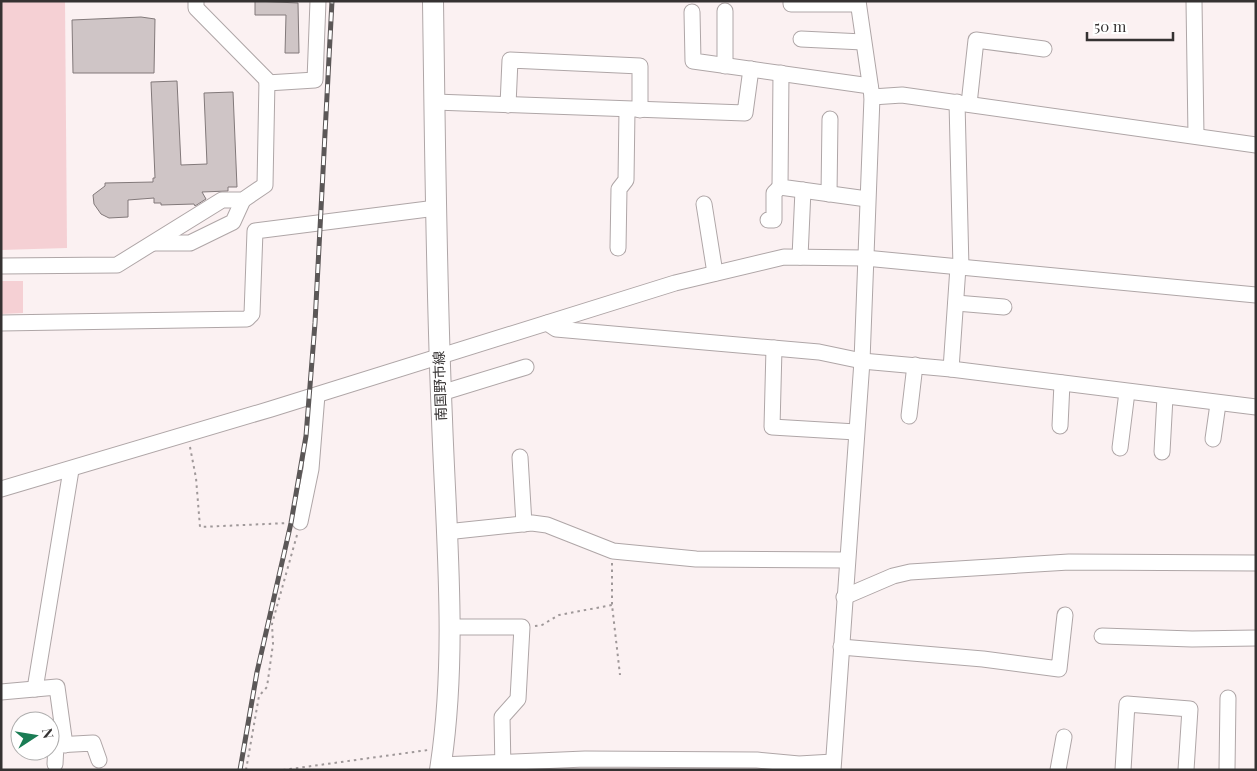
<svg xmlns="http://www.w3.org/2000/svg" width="1257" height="771" viewBox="0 0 1257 771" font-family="'Playfair Display','Noto Sans JP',serif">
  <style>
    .green { fill: #f5d0d4 }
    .building { fill: #cfc5c6; stroke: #82797a }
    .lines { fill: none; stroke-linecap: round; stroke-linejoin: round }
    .minor-casing { stroke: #afa6a7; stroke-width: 17 }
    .major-casing { stroke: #afa6a7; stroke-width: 22 }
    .path { stroke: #9f9899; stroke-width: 2; stroke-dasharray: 2.5 4; stroke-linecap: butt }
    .minor { stroke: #fff; stroke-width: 15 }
    .major { stroke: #fff; stroke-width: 20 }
    .rail-casing { stroke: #5b5757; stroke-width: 5 }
    .rail { stroke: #fff; stroke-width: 3; stroke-dasharray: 9; stroke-linecap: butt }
    .labels { text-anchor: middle; stroke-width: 4.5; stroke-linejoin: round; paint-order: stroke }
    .street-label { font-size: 14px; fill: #353232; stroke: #fff }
  </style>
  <rect width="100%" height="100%" fill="#fbf1f2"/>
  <g class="green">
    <path d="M 1,1 L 65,1 L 67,248 L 1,250 Z"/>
    <path d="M 1,281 L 23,281 L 23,313 L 1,314 Z"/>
  </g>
  <g class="building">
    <path d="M 255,1 L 298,3 L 299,53 L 285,53 L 286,15 L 255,15 Z"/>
    <path d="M 141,17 L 155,19 L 154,73 L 73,73 L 72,20 Z"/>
    <path d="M 177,81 L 181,165 L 207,164 L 204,93 L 233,92 L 237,187 L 228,187 L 228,191 L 202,192 L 206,199 L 195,206 L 194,204 L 161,205 L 161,203 L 154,203 L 154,198 L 128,200 L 128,217 L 109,218 L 101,214 L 94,204 L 93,195 L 105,186 L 105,183 L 153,182 L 153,178 L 155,178 L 151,82 Z"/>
  </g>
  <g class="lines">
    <defs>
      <g id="minor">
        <path d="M 791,1 L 791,4 L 858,4"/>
        <path d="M 1194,1 L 1196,136"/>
        <path d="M 692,12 L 693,61 L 870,86"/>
        <path d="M 801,39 L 863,42"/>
        <path d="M 725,66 L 725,11"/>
        <path d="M 781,73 L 780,187 L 867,199"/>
        <path d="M 267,83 L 315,80 L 318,1"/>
        <path d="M 872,97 L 902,95 L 1256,145"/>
        <path d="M 435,102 L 745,113 L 751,69"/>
        <path d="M 957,102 L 961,268"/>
        <path d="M 969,104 L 976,40 L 1044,49"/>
        <path d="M 508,105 L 510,60 L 640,66 L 640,110"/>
        <path d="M 829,194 L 830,119"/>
        <path d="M 704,204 L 715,273"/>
        <path d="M 768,220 L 774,220 L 774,193 L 780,187"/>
        <path d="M 154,243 L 190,243 L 233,222 L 243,200"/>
        <path d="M 618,248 L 619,189 L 626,180 L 627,110"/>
        <path d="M 800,257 L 803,190"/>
        <path d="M 1,266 L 117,265 L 222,200 L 243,200 L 265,185 L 267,80 L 196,8 L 196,1"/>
        <path d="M 956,303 L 1004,307"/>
        <path d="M 1,323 L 247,319 L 252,314 L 255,231 L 436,208"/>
        <path d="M 547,323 L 556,329 L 819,352 L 862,361 L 951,369 L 1256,407"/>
        <path d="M 774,348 L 772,427 L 856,432"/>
        <path d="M 951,369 L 958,267"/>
        <path d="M 441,393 L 526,367"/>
        <path d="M 909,416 L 915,365"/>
        <path d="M 1060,426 L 1062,383"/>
        <path d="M 1213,439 L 1218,404"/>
        <path d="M 1120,448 L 1127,392"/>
        <path d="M 1162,452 L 1165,397"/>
        <path d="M 520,457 L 524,524"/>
        <path d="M 1,489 L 271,409 L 675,283 L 784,257 L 865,258 L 1256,295"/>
        <path d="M 300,522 L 311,469 L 317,395"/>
        <path d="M 446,532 L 532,523 L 547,525 L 613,551 L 696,559 L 846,560"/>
        <path d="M 844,597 L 893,576 L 910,572 L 1069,562 L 1256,563"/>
        <path d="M 449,627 L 522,627 L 518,699 L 502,717 L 503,770"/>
        <path d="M 1102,636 L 1192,639 L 1256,638"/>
        <path d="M 841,647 L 983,659 L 1059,669 L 1065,615"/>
        <path d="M 35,689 L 71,470"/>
        <path d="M 1,692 L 57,687 L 65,745"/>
        <path d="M 55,764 L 56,745 L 93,743 L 99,760"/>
        <path d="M 441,765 L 585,759 L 757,760 L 799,764 L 833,762"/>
        <path d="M 833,770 L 862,361 L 872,97 L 858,1"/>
        <path d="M 1058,770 L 1064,737"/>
        <path d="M 1123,770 L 1127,704 L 1190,709 L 1186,770"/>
        <path d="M 1227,770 L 1228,698"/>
      </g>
      <path id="major" d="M 433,1 C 435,140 436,280 442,419 C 446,535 458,654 440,770"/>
    </defs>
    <use href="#minor" class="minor-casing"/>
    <use href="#major" class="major-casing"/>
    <g class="path">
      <path d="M 190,447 L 196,478 L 200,527 L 288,523"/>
      <path d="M 612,563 L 612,605 L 620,675"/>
      <path d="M 535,626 L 542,625 L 559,615 L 612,605"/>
      <path d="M 246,770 L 259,696 L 267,687 L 273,644 L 272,624 L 297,535"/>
      <path d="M 283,770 L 428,750"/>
    </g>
    <use href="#minor" class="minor"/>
    <use href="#major" class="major"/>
    <defs>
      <path id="rail" d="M 240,770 L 257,672 L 291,523 L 306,436 L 315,323 L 332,1"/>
    </defs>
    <use href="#rail" class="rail-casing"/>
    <use href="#rail" class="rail"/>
  </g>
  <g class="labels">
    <g class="street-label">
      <text transform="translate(440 386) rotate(-92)" y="5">南国野市線</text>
    </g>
  </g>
  <rect width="1257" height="771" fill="none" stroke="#353232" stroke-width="5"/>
  <g transform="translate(35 736) rotate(78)"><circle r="24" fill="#ffffff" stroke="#aeadad"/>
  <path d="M0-4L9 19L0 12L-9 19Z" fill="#1a7c54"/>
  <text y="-8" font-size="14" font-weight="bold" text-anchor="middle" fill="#353232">N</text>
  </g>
  <path d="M1087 32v8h86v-8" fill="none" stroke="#353232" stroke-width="2.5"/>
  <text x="1094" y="32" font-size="15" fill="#353232" stroke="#ffffff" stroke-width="4" paint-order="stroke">50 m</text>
</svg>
